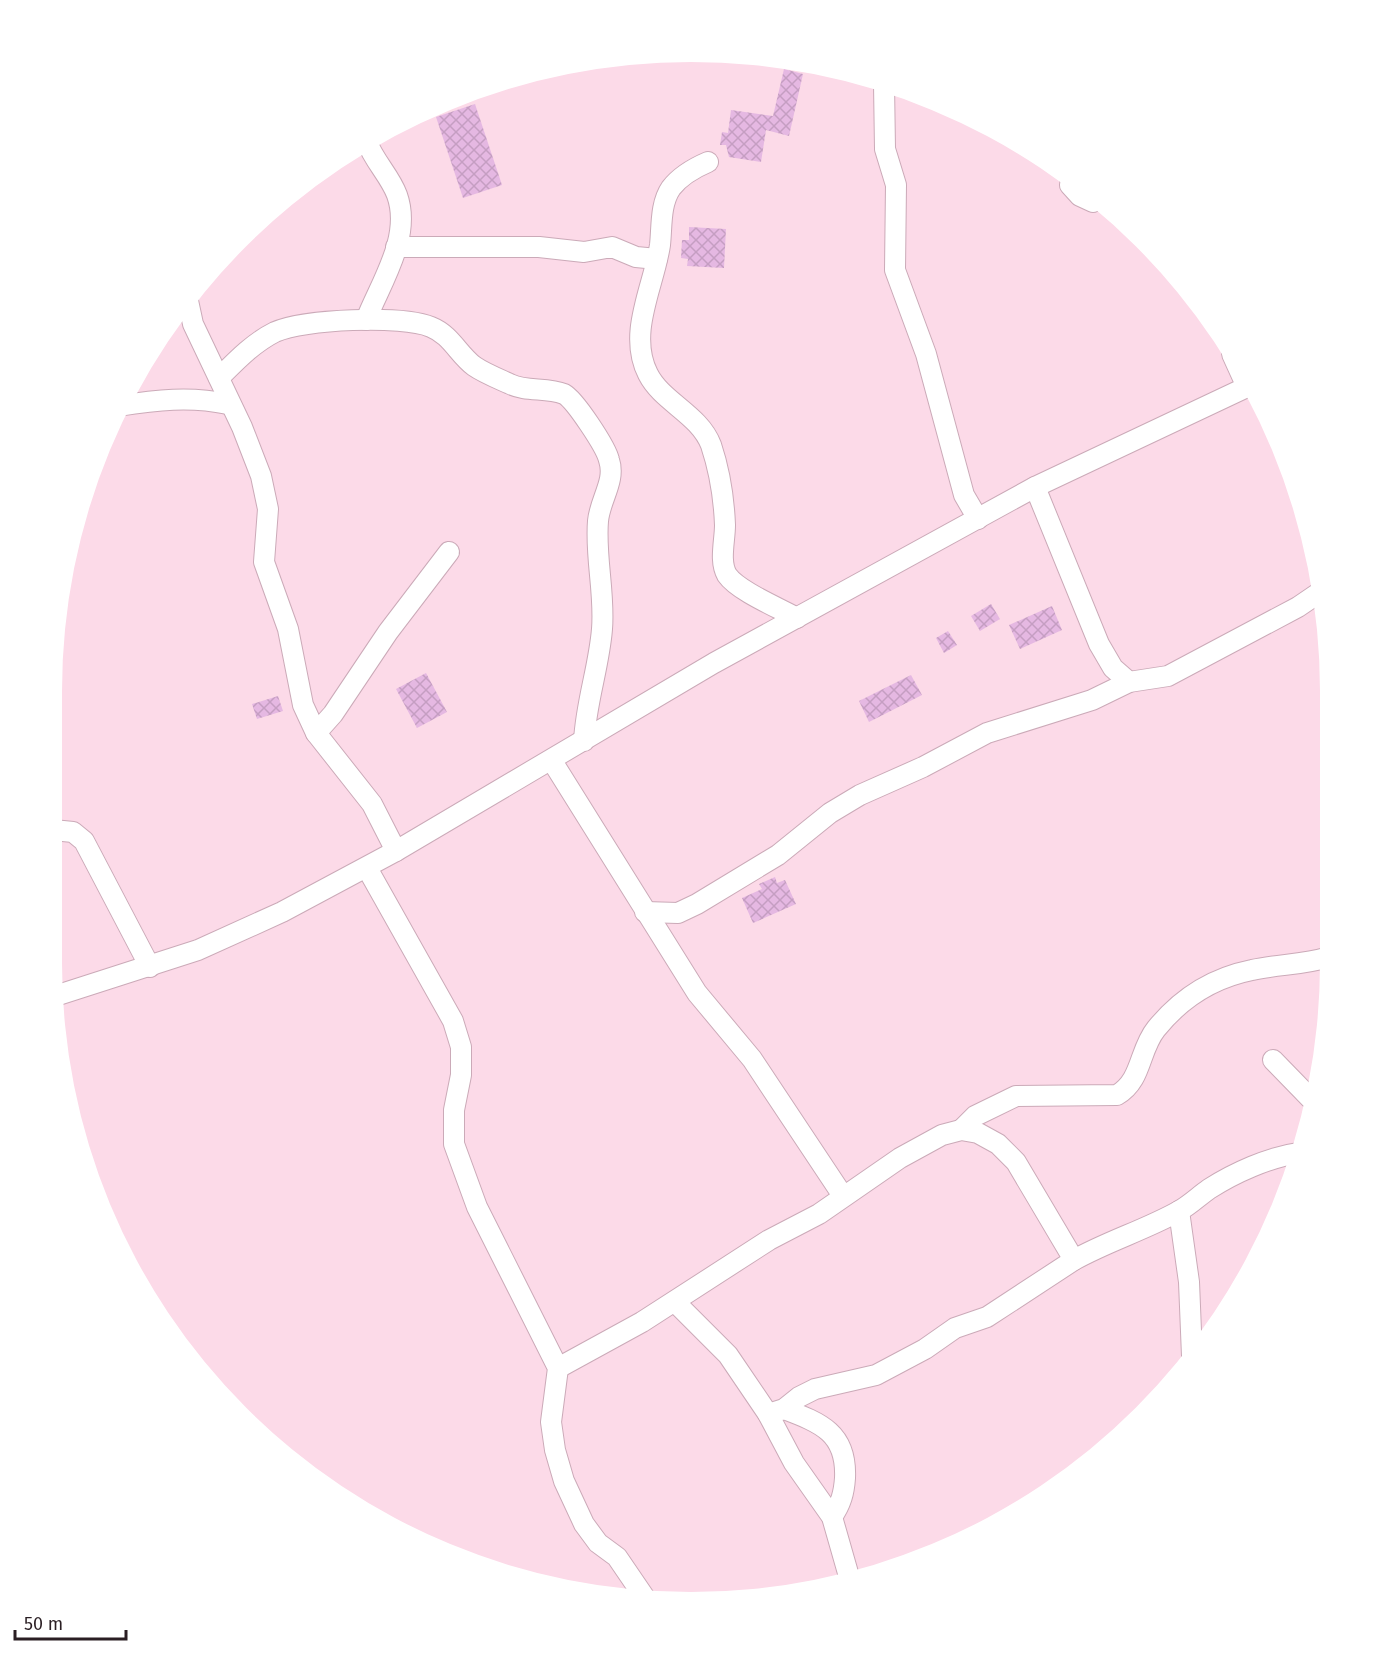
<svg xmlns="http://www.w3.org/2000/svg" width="1381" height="1654" viewBox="0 0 1381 1654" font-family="'Fira Sans',sans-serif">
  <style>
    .building { fill: url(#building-cross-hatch) }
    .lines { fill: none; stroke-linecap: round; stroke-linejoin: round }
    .minor-casing { stroke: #cbaab8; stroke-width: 22 }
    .minor { stroke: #fff; stroke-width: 20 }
  </style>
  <defs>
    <pattern id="building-cross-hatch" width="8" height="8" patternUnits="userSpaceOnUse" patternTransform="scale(1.5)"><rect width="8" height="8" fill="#e5b8e2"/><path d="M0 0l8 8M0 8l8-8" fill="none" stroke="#c59ec2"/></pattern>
  </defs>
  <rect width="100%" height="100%" fill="#fcdae8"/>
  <g class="building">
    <path d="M 784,69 L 803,74 L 789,136 L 766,130 L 761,162 L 729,157 L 726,145 L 720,145 L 722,132 L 728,133 L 731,110 L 773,116 Z"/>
    <path d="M 475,104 L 502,185 L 463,198 L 436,117 Z"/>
    <path d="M 689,227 L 726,229 L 724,268 L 687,266 L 688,259 L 681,258 L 682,240 L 689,240 Z"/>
    <path d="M 991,604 L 1000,619 L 980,631 L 971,616 Z"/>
    <path d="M 1052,606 L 1062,630 L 1020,649 L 1009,625 Z"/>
    <path d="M 948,631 L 957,645 L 944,653 L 936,638 Z"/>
    <path d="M 426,673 L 447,712 L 417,728 L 396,689 Z"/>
    <path d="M 911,675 L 922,695 L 869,722 L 859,701 Z"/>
    <path d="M 278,696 L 283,711 L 257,719 L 252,704 Z"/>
    <path d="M 775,877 L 777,883 L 785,880 L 796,904 L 753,923 L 742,898 L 762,889 L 759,884 Z"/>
  </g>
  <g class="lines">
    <defs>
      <g id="minor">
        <path d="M 884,84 L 885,149 L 896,185 L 895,270 L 926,354 L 964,495 L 978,519"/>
        <path d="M 708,162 C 694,168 681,175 671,188 C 660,204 662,227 660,245 C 654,286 627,333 648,374 C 662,402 699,414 711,445 C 719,469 724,500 725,525 C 725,541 719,561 727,575 C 738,591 779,608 797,618"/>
        <path d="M 1071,180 L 1070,185 L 1080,196 L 1093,202 L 1097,200"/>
        <path d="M 396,247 L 539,247 L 584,252 L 612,247 L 636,257 L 657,259"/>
        <path d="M 187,296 L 193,324 L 242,427 L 261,476 L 268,509 L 264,562 L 288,629 L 303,705 L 316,733 L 372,804 L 396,851"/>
        <path d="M 366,320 C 381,282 412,237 397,195 C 390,176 374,161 367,142"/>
        <path d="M 1232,354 L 1247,387"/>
        <path d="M 219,378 C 236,361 253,343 275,332 C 303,319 402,315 431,327 C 451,335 458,354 474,366 C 484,373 499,379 510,384 C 526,392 547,387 564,394 C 575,400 606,447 609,460 C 616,481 600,499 598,521 C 595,557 605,593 602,629 C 599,667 586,702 584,741"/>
        <path d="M 118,406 C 156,400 190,396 228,404"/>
        <path d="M 1035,487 L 1099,644 L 1113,668 L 1129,682"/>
        <path d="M 316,733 L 333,714 L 388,632 L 449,552"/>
        <path d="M 552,761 L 697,993 L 752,1059 L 843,1196"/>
        <path d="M 53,830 L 73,832 L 84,841 L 150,967"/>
        <path d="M 367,868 L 453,1021 L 461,1047 L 461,1075 L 454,1110 L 454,1144 L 477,1207 L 558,1368 L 551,1422 L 555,1450 L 564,1481 L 584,1524 L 598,1543 L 617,1557 L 647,1601"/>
        <path d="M 645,912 L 678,913 L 697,904 L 778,855 L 830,813 L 860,795 L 923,767 L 987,733 L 1092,700 L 1129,682 L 1168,676 L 1298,607 L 1320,592"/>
        <path d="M 55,996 L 198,950 L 282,912 L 396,851 L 714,663 L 1035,487 L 1249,386"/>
        <path d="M 1273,1060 L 1310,1098"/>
        <path d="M 961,1130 L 975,1116 L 1016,1096 L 1117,1095 C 1142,1081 1139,1050 1156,1029 C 1181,998 1212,978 1252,970 C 1278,964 1303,965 1329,957"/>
        <path d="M 1179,1211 L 1189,1282 L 1192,1356"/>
        <path d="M 1074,1260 C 1108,1241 1145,1230 1179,1211 C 1190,1205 1199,1196 1209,1189 C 1234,1173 1269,1157 1299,1153"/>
        <path d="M 675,1302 L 728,1355 L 768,1414 L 794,1463 L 832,1517 L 850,1580"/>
        <path d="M 558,1368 L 642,1322 L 769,1240 L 819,1214 L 900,1158 L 942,1135 L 961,1130 L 978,1133 L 998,1144 L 1016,1162 L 1074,1260 L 987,1317 L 955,1328 L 925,1349 L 876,1375 L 815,1389 L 799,1397 L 784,1409 L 768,1414"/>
        <path d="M 784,1409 C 821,1423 847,1433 845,1478 C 844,1493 841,1504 832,1517"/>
      </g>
    </defs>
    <use href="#minor" class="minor-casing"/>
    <use href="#minor" class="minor"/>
  </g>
  <path d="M0 0H1381V1654H0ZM691 62H691A629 629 0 0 1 1320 691V963A629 629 0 0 1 691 1592H691A629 629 0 0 1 62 963V691A629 629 0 0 1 691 62Z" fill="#fff" fill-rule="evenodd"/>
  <path d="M15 1630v9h111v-9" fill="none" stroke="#2a1e23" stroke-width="3"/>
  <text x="24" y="1630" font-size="18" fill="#2a1e23" stroke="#ffffff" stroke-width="4.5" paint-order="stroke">50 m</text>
</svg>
